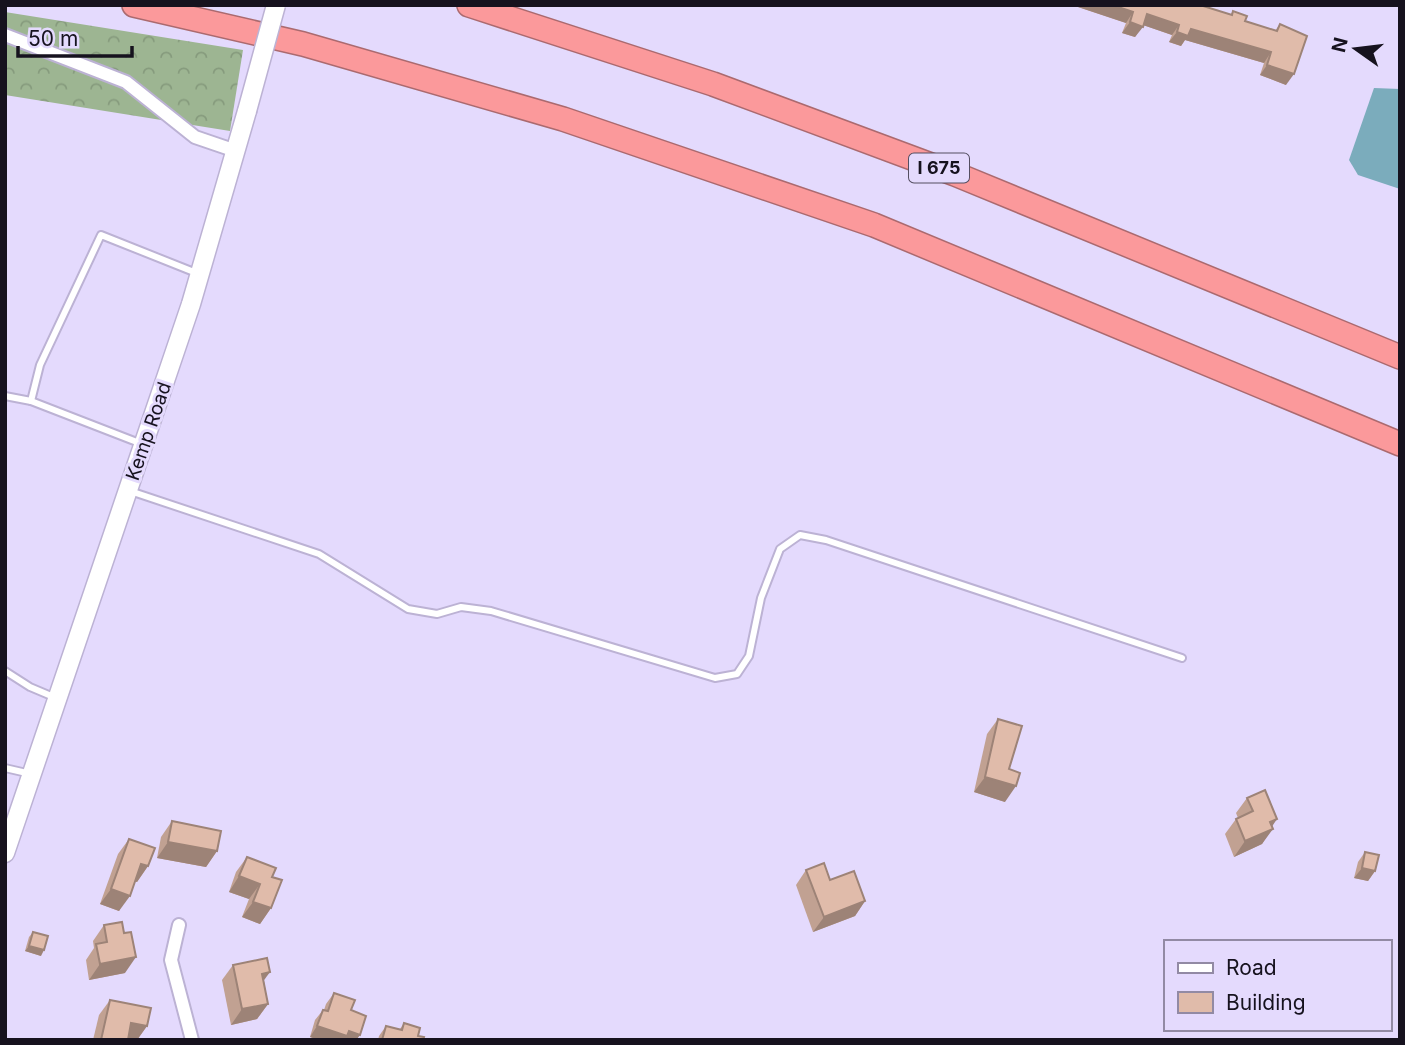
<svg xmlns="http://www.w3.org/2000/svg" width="1405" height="1045" viewBox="0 0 1405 1045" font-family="Inter,sans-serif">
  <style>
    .forest { fill: url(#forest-crowns) }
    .water { fill: #7bacbc }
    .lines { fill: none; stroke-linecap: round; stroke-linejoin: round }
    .lane-casing { stroke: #bcb2d4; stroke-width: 10 }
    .street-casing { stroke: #bcb2d4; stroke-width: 16 }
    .secondary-casing { stroke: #bcb2d4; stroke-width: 21 }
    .highway-casing { stroke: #ab6a6f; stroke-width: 26 }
    .lane { stroke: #fff; stroke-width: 6 }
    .street { stroke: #fff; stroke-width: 12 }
    .secondary { stroke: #fff; stroke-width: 18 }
    .highway { stroke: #fb999b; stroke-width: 23 }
    .secondary-bridge-casing { stroke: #bcb2d4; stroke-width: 21; stroke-linecap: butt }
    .secondary-bridge { stroke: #fff; stroke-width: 18 }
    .wall { fill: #c1a192 }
    .shaded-wall { fill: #9d8377 }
    .building { fill: #e0bbaa; stroke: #9d8377; stroke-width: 2 }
    .labels { text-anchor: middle; stroke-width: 6; stroke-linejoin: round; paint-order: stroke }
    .shield { fill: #e4dafd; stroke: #544e61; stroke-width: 2 }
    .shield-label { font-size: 18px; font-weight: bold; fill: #16121e }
    .street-label { font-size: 19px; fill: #16121e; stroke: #e4dafd }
  </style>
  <defs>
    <pattern id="forest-crowns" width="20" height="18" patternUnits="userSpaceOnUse" patternTransform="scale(1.75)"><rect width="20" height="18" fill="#9db592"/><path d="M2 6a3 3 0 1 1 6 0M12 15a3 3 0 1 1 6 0" fill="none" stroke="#869b7d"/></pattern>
  </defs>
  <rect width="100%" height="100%" fill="#e4dafd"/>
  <path class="forest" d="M 5,12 L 243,50 L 230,131 L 5,95 Z"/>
  <path class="water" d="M 1374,88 L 1400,89 L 1400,189 L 1358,175 L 1349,160 Z"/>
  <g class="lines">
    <defs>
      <g id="lane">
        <path d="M 5,396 L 31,401"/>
        <path d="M 142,444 L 31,401 L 40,365 L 101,235 L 199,274"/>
        <path d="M 130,491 L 319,554 L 408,609 L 437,614 L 461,607 L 491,611 L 715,678 L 737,674 L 749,656 L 761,598 L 780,549 L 800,535 L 826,540 L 1182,658"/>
        <path d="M 5,671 L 30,687 L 56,698"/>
        <path d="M 5,768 L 31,774"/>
      </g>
      <g id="street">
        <path d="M 5,35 L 126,82 L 195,137 L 236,151"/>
        <path d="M 179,925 L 171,960 L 192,1040"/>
      </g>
      <path id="secondary" d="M 5,853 L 191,304 L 247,111"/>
      <g id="highway">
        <path d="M 134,5 L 303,44 L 563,119 L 874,225 L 1400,444"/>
        <path d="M 469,5 L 713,84 L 955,174 L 1400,357"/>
      </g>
    </defs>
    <use href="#lane" class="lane-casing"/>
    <use href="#street" class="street-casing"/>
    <use href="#secondary" class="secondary-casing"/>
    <use href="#highway" class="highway-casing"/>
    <use href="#lane" class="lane"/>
    <use href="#street" class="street"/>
    <use href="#secondary" class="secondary"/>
    <use href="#highway" class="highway"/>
    <defs>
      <path id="secondary-bridge" d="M 247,111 L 276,5"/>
    </defs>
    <use href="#secondary-bridge" class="secondary-bridge-casing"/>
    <use href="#secondary-bridge" class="secondary-bridge"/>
  </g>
  <g class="wall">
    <path d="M 1078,5 L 1200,5 L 1230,15 L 1233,11 L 1245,21 L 1275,31 L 1280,24 L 1286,85 L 1260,75 L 1264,63 L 1185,40 L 1181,46 L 1169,42 L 1172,35 L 1143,25 L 1135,37 L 1122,33 L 1126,23 L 1078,7 Z"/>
    <path d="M 998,719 L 1005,802 L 974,792 L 987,734 Z"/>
    <path d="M 1247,798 L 1272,827 L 1262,844 L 1234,857 L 1225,834 L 1236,819 L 1238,818 L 1236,813 Z"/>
    <path d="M 172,821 L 217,851 L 206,867 L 157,858 L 161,837 Z"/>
    <path d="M 129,839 L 148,866 L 137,882 L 135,881 L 119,911 L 100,904 L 118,854 Z"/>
    <path d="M 1365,852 L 1375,871 L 1368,881 L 1354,878 L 1358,862 Z"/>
    <path d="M 247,857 L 272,877 L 271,908 L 260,924 L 242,917 L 249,899 L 229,892 L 236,872 Z"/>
    <path d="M 806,870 L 830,880 L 865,901 L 855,916 L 813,932 L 796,885 Z"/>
    <path d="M 104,925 L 125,973 L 89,980 L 86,960 L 94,948 L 93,941 Z"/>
    <path d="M 33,932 L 41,956 L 25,951 L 29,937 Z"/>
    <path d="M 233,965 L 264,981 L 268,1004 L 257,1019 L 231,1025 L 222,980 Z"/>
    <path d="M 334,993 L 351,1010 L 360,1035 L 356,1040 L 319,1040 L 310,1037 L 315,1020 L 323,1010 L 324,1010 L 326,1004 Z"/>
    <path d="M 110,1000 L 147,1026 L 137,1040 L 93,1040 L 99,1015 Z"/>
    <path d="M 404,1023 L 423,1040 L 378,1040 L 379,1036 L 386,1026 L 400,1029 Z"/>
  </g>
  <g class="shaded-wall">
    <path d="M 1079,5 L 1112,5 L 1133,12 L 1126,23 L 1078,7 Z"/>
    <path d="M 1147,14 L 1179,25 L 1172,35 L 1140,24 Z"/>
    <path d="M 1130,22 L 1143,27 L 1135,37 L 1122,33 Z"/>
    <path d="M 1191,29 L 1271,52 L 1264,63 L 1185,40 L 1181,46 L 1169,42 L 1177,32 Z"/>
    <path d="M 1267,65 L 1294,74 L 1286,85 L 1260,75 Z"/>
    <path d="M 985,777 L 1016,786 L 1005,802 L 974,792 Z"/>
    <path d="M 1277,819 L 1269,831 L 1273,829 L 1262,844 L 1234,857 L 1245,841 L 1270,822 Z"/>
    <path d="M 168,842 L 217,851 L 206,867 L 157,858 Z"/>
    <path d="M 141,864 L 148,866 L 137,882 L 130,879 Z"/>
    <path d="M 1362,868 L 1375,871 L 1368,881 L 1354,878 Z"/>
    <path d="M 239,876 L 260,884 L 249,899 L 229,892 Z"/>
    <path d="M 111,889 L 130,896 L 119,911 L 100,904 Z"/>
    <path d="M 865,901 L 855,916 L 813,932 L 824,917 Z"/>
    <path d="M 253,902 L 271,908 L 260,924 L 242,917 Z"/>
    <path d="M 29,946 L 44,950 L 41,956 L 25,951 Z"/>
    <path d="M 136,957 L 125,973 L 89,980 L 100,964 Z"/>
    <path d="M 270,972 L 259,987 L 262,974 Z"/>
    <path d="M 268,1004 L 257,1019 L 231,1025 L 242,1009 Z"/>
    <path d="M 131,1023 L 147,1026 L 137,1040 L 128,1040 Z"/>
    <path d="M 317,1026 L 349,1031 L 360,1035 L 356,1040 L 319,1040 L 310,1037 Z"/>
  </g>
  <g class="building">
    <path d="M 1112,5 L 1200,5 L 1232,15 L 1233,11 L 1247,16 L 1245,21 L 1277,31 L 1280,24 L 1307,36 L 1294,74 L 1267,65 L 1271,52 L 1191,29 L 1188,36 L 1177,32 L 1179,25 L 1147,14 L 1143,27 L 1130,22 L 1133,12 Z"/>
    <path d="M 998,719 L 1022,726 L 1009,769 L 1020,773 L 1016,786 L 985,777 Z"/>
    <path d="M 1265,790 L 1277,819 L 1270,822 L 1273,829 L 1245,841 L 1236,819 L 1253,811 L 1247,798 Z"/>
    <path d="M 172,821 L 221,831 L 217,851 L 168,842 Z"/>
    <path d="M 129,839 L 155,848 L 148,866 L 141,864 L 130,896 L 111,889 Z"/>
    <path d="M 1365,852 L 1379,855 L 1375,871 L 1362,868 Z"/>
    <path d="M 247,857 L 276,868 L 272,877 L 282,880 L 271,908 L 253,902 L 260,884 L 239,876 Z"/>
    <path d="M 824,863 L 830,880 L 854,871 L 865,901 L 824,917 L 806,870 Z"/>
    <path d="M 122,922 L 124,933 L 131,932 L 136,957 L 100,964 L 96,944 L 107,942 L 104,925 Z"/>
    <path d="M 33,932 L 48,936 L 44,950 L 29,946 Z"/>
    <path d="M 267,958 L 270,972 L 262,974 L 268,1004 L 242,1009 L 233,965 Z"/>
    <path d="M 334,993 L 355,1000 L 351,1010 L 366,1016 L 360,1035 L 349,1031 L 347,1036 L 317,1026 L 323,1010 L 328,1011 Z"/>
    <path d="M 110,1000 L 151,1008 L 147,1026 L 131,1023 L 128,1040 L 101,1040 Z"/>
    <path d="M 404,1023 L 420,1028 L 418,1036 L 424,1037 L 423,1040 L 382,1040 L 386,1026 L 402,1030 Z"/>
  </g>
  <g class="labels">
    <rect class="shield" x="909" y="153.5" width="60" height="29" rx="5"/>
    <g class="shield-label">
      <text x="939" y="174">I 675</text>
    </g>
    <g class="street-label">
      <text transform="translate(148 431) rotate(-71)" y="7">Kemp Road</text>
    </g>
  </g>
  <rect width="1405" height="1045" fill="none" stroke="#16121e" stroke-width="14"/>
  <rect x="1164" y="940" width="228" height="91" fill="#e4dafd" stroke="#928aa4" stroke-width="2"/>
  <rect x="1178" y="963" width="35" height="10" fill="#ffffff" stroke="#928aa4" stroke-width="2"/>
  <text x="1226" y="975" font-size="21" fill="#16121e">Road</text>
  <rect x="1178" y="992" width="35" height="21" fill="#e0bbaa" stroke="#928aa4" stroke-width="2"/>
  <text x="1226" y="1010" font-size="21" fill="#16121e">Building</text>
  <g transform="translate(1356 49) rotate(284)" stroke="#e4dafd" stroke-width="5" paint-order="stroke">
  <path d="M0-5L12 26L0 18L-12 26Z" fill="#16121e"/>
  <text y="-10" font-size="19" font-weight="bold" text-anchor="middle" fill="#16121e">N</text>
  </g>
  <path d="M18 46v10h114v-10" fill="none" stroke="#16121e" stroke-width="3.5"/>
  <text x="28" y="46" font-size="21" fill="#16121e" stroke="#e4dafd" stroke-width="5" paint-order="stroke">50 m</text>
</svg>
